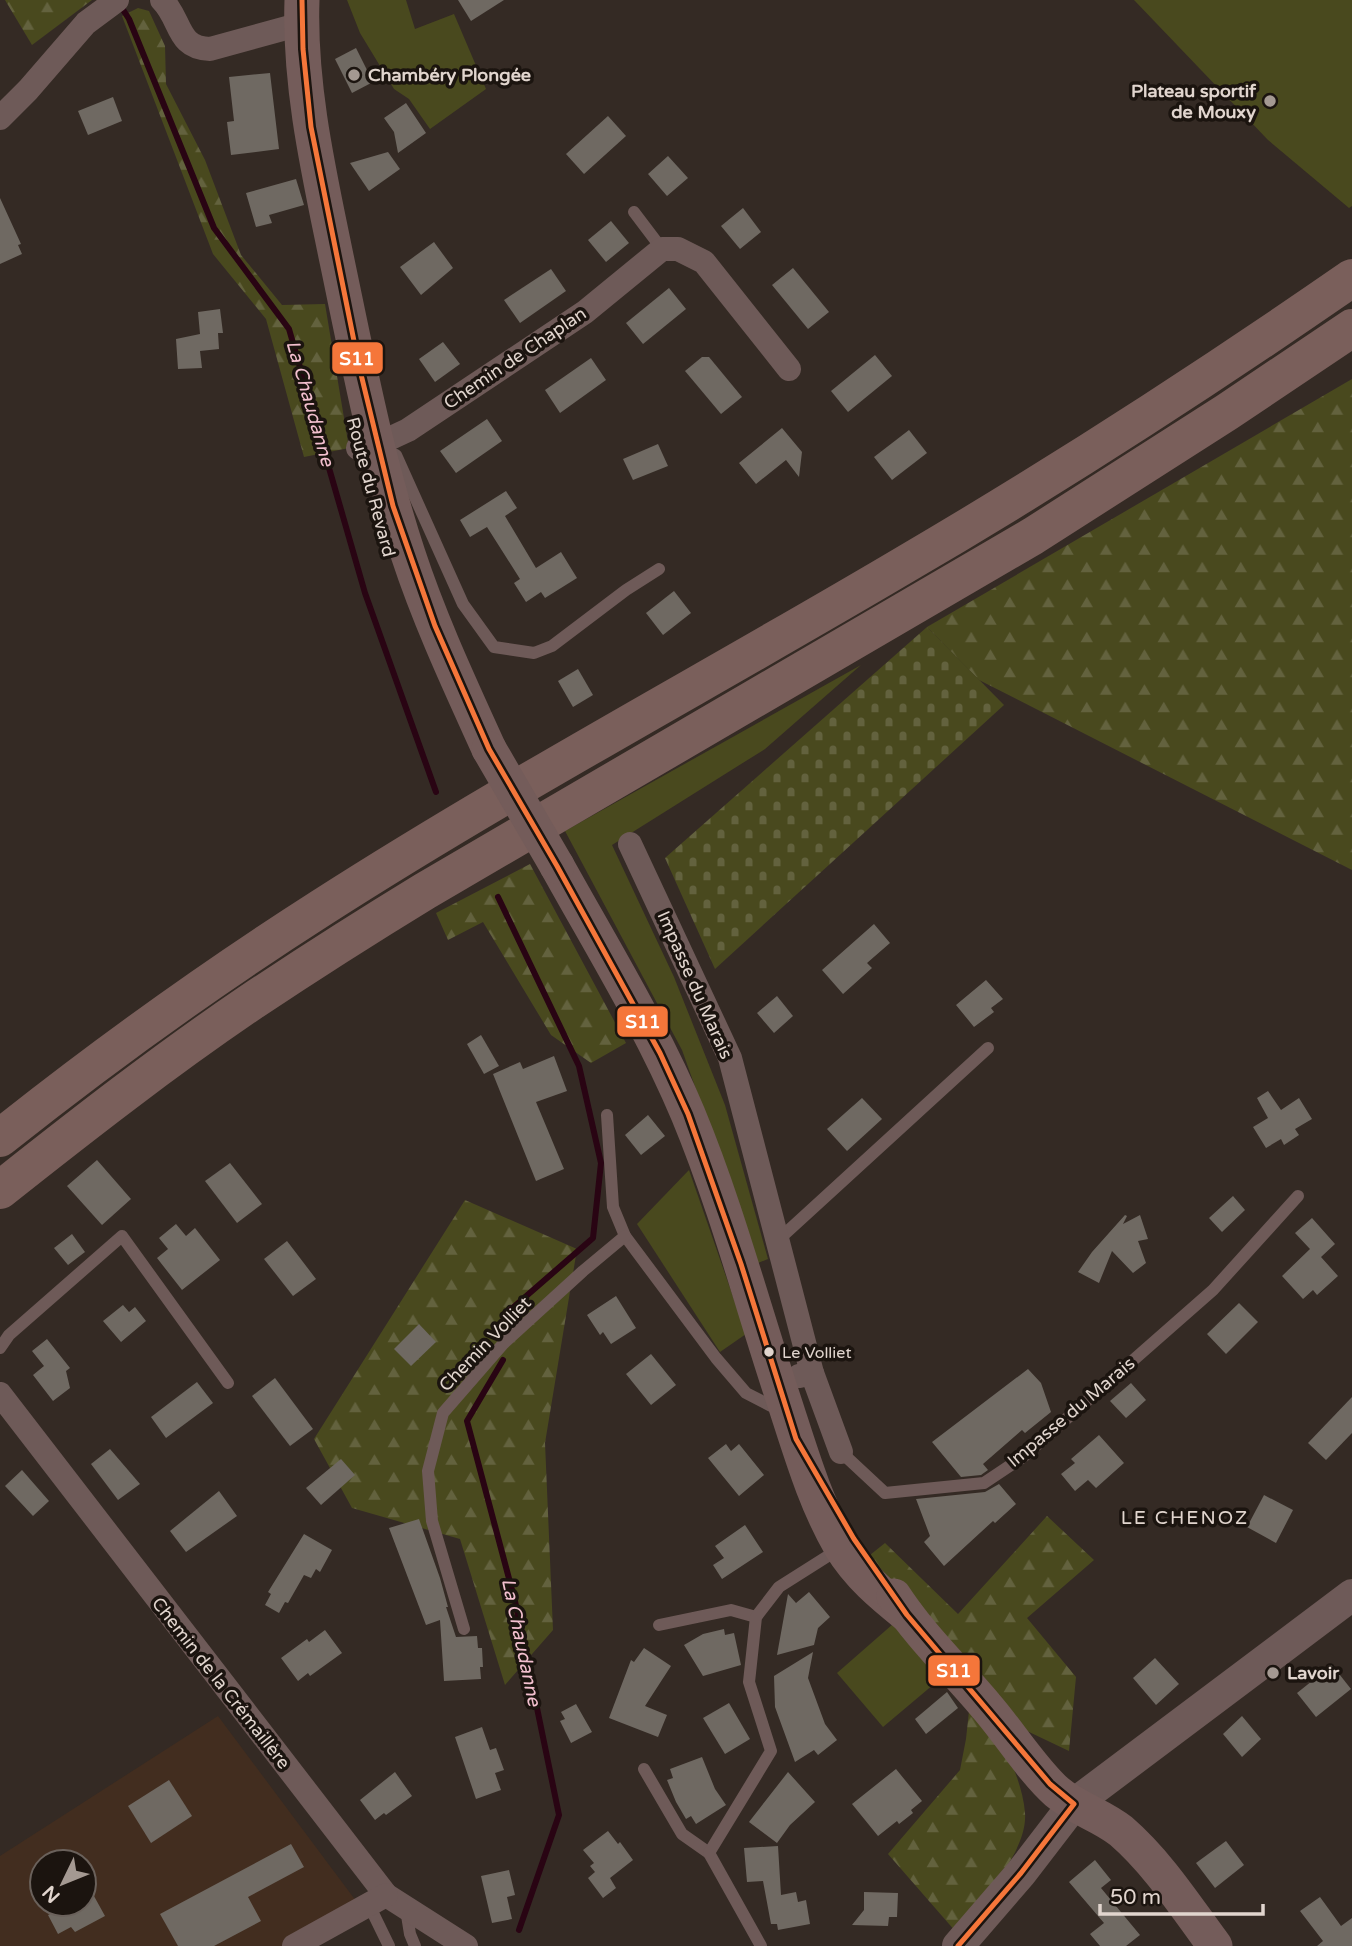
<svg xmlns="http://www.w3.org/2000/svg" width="1352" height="1946" viewBox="0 0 1352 1946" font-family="'Varela Round',sans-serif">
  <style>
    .built { fill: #422d1f; fill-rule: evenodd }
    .grass { fill: #49491e }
    .forest { fill: url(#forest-firs) }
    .cemetery { fill: url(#cemetery-stones) }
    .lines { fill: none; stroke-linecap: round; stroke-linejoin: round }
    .stream { stroke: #290413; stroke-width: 6 }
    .building { fill: #6f6962 }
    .service { stroke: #6e5a58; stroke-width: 12 }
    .minor { stroke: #6e5a58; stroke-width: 24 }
    .tertiary { stroke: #6e5a58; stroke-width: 32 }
    .secondary { stroke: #745c5a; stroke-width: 35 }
    .motorway { stroke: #7a5f5b; stroke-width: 38 }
    .secondary-bridge { stroke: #745c5a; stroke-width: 35 }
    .bus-1-casing { stroke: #1b140f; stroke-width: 10 }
    .bus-1 { stroke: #f5763a; stroke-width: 5 }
    .poi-dot { fill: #a49992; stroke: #1b140f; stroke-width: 2.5 }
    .bus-dot { fill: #e1d5ce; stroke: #1b140f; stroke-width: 2.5 }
    .labels { text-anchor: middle; stroke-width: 7; stroke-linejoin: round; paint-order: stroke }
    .bus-label { font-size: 16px; fill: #e1d5ce; stroke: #1b140f; text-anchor: start }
    .poi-label { font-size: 18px; font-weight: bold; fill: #e1d5ce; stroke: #1b140f; text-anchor: start }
    .street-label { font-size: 18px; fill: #e1d5ce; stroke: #1b140f }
    .water-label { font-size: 19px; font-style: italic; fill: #f3c0cf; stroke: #1b140f }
    .neighbourhood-label { font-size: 19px; letter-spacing: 2px; fill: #e1d5ce; stroke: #1b140f }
    .line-badge { stroke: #1b140f; stroke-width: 2.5 }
    .badge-label { font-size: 19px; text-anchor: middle; font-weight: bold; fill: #fff }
  </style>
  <defs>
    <pattern id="forest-firs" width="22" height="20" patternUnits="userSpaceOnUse" patternTransform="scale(1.75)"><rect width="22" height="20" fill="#49491e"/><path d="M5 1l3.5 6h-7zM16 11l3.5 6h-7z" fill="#63623e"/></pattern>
    <pattern id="cemetery-stones" width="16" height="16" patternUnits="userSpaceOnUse" patternTransform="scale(1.75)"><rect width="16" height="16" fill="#49491e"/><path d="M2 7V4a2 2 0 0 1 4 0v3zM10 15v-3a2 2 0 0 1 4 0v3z" fill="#63623e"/></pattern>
  </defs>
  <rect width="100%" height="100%" fill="#342a24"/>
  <path class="built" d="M 218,1716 L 368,1917 L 316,1946 L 0,1946 L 0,1856 ZM 42,1862 L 84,1862 L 84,1904 L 42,1904 Z"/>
  <g class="grass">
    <path d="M 347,0 L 406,0 L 415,29 L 454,14 L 486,89 L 430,129 L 409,99 L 394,89 L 360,33 Z"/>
    <path d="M 1134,0 L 1352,0 L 1352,206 L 1349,208 L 1268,140 Z"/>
    <path d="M 861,665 L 765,749 L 612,845 L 674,977 L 725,1105 L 768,1259 L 758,1263 L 682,1050 L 565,831 Z"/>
    <path d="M 689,1170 L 746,1334 L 720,1352 L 637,1224 Z"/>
    <path d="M 893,1624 L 940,1679 L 883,1727 L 837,1673 Z"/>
  </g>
  <g class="forest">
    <path d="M 5,0 L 92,0 L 32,45 Z"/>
    <path d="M 138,8 L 149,11 L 165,46 L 166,84 L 205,160 L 241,255 L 282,305 L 325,304 L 349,448 L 304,457 L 266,319 L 213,254 L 122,16 Z"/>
    <path d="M 1352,379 L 1352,870 L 979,680 L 927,627 Z"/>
    <path d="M 530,864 L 626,1043 L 591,1063 L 551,1035 L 483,922 L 448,940 L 436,913 Z"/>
    <path d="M 465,1200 L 577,1249 L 545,1443 L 553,1630 L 505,1685 L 460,1539 L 352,1508 L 314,1439 Z"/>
    <path d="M 1047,1516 L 1094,1560 L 1027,1618 L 1076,1677 L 1069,1751 L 1010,1723 L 999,1730 C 1008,1756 1023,1785 1025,1813 C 1028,1853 979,1902 956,1932 L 888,1854 L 960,1770 L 966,1739 L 972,1683 L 870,1555 L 885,1543 L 958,1614 Z"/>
  </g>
  <path class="cemetery" d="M 927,627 L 1004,705 L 715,969 L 665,858 Z"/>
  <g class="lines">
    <g class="stream">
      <path d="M 120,5 L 129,19 L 214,228 L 289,329 L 365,593 L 436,792"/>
      <path d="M 498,897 L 579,1066 L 601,1163 L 593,1238 L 509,1311"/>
      <path d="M 503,1360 L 467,1421 L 515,1601 L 559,1815 L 519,1930"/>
    </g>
  </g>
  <g class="building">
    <path d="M 458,0 L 504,0 L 471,21 Z"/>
    <path d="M 356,48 L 373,82 L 352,93 L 335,59 Z"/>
    <path d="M 270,73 L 279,149 L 231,155 L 227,122 L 234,121 L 229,77 Z"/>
    <path d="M 113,97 L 122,121 L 88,135 L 78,111 Z"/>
    <path d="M 406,103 L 426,133 L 398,153 L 394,132 L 384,118 Z"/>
    <path d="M 608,116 L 626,136 L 584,174 L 566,154 Z"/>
    <path d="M 388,152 L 400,169 L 369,191 L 350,163 Z"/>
    <path d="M 668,156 L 688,178 L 667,196 L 648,174 Z"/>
    <path d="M 296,179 L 304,205 L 269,215 L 272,223 L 256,227 L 246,193 Z"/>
    <path d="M 0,198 L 21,244 L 18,245 L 22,254 L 0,264 Z"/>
    <path d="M 743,208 L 761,232 L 740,249 L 721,226 Z"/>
    <path d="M 611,221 L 629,243 L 606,262 L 588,240 Z"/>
    <path d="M 434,242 L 453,268 L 421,295 L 400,267 Z"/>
    <path d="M 793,268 L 829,312 L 808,329 L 772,285 Z"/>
    <path d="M 551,269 L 566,291 L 520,323 L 504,300 Z"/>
    <path d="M 669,288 L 686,309 L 643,344 L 626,323 Z"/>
    <path d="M 220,309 L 223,333 L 218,333 L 219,349 L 200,351 L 202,368 L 178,369 L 176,339 L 200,334 L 198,312 Z"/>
    <path d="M 443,342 L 460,364 L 435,382 L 419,359 Z"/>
    <path d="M 875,355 L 892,376 L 848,412 L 831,391 Z"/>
    <path d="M 702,357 L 709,357 L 742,397 L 721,414 L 685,371 Z"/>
    <path d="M 591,358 L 606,380 L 560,413 L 545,390 Z"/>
    <path d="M 487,419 L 502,441 L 456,473 L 440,451 Z"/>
    <path d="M 782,428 L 802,452 L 799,477 L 786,460 L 756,484 L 739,463 Z"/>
    <path d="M 909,430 L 927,453 L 892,480 L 874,457 Z"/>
    <path d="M 658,444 L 668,466 L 633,480 L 623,459 Z"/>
    <path d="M 506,491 L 517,508 L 505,516 L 536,568 L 561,552 L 577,578 L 545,598 L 541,592 L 526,602 L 514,583 L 520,579 L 487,527 L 470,537 L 460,520 Z"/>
    <path d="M 674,591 L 691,613 L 663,635 L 646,613 Z"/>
    <path d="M 578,669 L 593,695 L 573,707 L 558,681 Z"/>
    <path d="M 874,924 L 890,943 L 867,963 L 872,968 L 843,994 L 822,970 Z"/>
    <path d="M 986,980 L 1003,999 L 991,1008 L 994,1012 L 974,1027 L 956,1005 Z"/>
    <path d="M 777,996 L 793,1016 L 774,1033 L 757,1013 Z"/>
    <path d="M 481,1035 L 499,1066 L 484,1074 L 467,1044 Z"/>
    <path d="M 554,1056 L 567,1091 L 536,1102 L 564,1169 L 536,1181 L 493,1074 L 520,1062 L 523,1069 Z"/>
    <path d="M 1268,1091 L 1281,1110 L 1299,1098 L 1312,1119 L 1295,1129 L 1299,1135 L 1284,1145 L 1281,1139 L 1266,1148 L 1253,1127 L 1268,1118 L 1257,1098 Z"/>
    <path d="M 862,1098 L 882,1119 L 847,1151 L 827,1129 Z"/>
    <path d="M 648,1115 L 665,1136 L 641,1155 L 625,1135 Z"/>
    <path d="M 97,1160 L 131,1199 L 102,1225 L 67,1186 Z"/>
    <path d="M 230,1163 L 262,1204 L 237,1223 L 205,1181 Z"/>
    <path d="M 1233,1196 L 1245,1210 L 1222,1232 L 1209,1218 Z"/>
    <path d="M 1125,1215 L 1127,1216 L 1123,1224 L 1140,1215 L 1148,1239 L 1138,1241 L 1146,1263 L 1133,1273 L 1112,1251 L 1099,1283 L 1078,1272 L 1092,1252 Z"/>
    <path d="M 1312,1218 L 1335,1244 L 1321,1257 L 1338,1276 L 1317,1295 L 1313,1290 L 1303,1299 L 1282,1276 L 1310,1249 L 1295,1233 Z"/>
    <path d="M 176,1224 L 186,1236 L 195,1228 L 220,1260 L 182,1290 L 157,1258 L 168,1249 L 159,1238 Z"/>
    <path d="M 72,1234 L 85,1252 L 68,1265 L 54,1248 Z"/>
    <path d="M 287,1241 L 316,1279 L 293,1296 L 264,1259 Z"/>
    <path d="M 616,1296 L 636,1328 L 611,1344 L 603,1332 L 600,1335 L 587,1315 Z"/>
    <path d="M 1239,1303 L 1258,1322 L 1226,1354 L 1207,1334 Z"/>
    <path d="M 123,1305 L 129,1312 L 135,1307 L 146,1321 L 121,1342 L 103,1321 Z"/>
    <path d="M 419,1324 L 436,1342 L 411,1366 L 394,1349 Z"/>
    <path d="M 47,1339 L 70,1368 L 66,1371 L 70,1388 L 53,1401 L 33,1375 L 44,1366 L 32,1351 Z"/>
    <path d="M 651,1354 L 676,1385 L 651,1405 L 626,1374 Z"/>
    <path d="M 1028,1369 L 1041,1383 L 1051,1412 L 1025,1433 L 1022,1430 L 983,1464 L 988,1470 L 981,1475 L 961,1477 L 932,1442 Z"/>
    <path d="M 275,1378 L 313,1429 L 290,1446 L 252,1396 Z"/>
    <path d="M 197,1382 L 213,1403 L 166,1438 L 151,1417 Z"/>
    <path d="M 1131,1383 L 1146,1400 L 1126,1418 L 1110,1401 Z"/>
    <path d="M 1352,1397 L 1352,1433 L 1326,1460 L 1308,1443 Z"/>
    <path d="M 1099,1435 L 1124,1463 L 1096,1488 L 1088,1480 L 1075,1491 L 1061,1474 L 1075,1463 L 1071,1459 Z"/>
    <path d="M 726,1444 L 731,1451 L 739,1444 L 764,1475 L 739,1496 L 708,1458 Z"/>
    <path d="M 110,1449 L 140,1484 L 118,1500 L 91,1464 Z"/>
    <path d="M 341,1459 L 355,1475 L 321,1505 L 306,1488 Z"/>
    <path d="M 22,1470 L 49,1501 L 33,1516 L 5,1486 Z"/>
    <path d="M 999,1484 L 1016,1504 L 995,1523 L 993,1521 L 944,1566 L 924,1542 L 930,1536 L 916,1499 L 985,1492 Z"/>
    <path d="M 219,1491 L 237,1516 L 186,1552 L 170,1531 Z"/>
    <path d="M 1264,1495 L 1293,1510 L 1276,1543 L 1247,1527 Z"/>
    <path d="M 419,1519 L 440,1578 L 448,1607 L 446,1607 L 456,1637 L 477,1636 L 478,1648 L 482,1648 L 483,1667 L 480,1667 L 481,1679 L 444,1681 L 440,1620 L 426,1625 L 389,1528 Z"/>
    <path d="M 745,1525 L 763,1552 L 722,1579 L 713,1565 L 724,1558 L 715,1546 Z"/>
    <path d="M 304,1534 L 332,1550 L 320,1572 L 316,1569 L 311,1578 L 304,1575 L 288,1603 L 285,1602 L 279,1613 L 265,1605 L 271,1594 L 268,1592 Z"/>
    <path d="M 809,1592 L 830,1617 L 818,1628 L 814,1645 L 777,1655 L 788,1594 L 796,1603 Z"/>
    <path d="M 724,1629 L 725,1635 L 734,1633 L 741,1665 L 703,1676 L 684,1645 L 703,1634 Z"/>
    <path d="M 325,1630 L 342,1653 L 310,1676 L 308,1673 L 298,1681 L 281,1658 L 307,1639 L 309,1642 Z"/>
    <path d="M 644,1648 L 671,1666 L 645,1706 L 667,1715 L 658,1737 L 609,1718 L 631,1660 L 634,1662 Z"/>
    <path d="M 813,1652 L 808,1678 L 825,1724 L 837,1740 L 818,1755 L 814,1750 L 795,1762 L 775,1707 L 774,1676 Z"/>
    <path d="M 1155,1658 L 1179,1684 L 1156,1705 L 1133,1678 Z"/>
    <path d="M 1332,1665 L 1351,1689 L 1316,1717 L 1297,1693 Z"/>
    <path d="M 947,1692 L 958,1708 L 926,1734 L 915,1719 Z"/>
    <path d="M 729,1703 L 750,1739 L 725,1754 L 703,1718 Z"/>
    <path d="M 576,1704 L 592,1732 L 571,1743 L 560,1721 L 565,1719 L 561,1712 Z"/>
    <path d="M 1242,1716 L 1261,1739 L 1242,1757 L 1223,1734 Z"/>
    <path d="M 482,1727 L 490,1750 L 496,1748 L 504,1770 L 495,1773 L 501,1790 L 476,1799 L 455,1737 Z"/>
    <path d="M 702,1757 L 715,1789 L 726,1805 L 696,1824 L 691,1816 L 686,1819 L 676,1802 L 667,1780 L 673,1778 L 670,1769 Z"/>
    <path d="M 896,1769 L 922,1801 L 911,1810 L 913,1813 L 899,1824 L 897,1821 L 878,1836 L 852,1804 Z"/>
    <path d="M 395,1772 L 412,1796 L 386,1815 L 384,1813 L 375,1820 L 360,1800 Z"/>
    <path d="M 788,1772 L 815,1802 L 790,1825 L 777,1843 L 749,1822 Z"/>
    <path d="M 169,1780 L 192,1816 L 151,1843 L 128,1806 Z"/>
    <path d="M 608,1831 L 618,1844 L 620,1842 L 633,1860 L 610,1878 L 616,1888 L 603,1898 L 588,1878 L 595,1872 L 590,1866 L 594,1863 L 583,1850 Z"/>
    <path d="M 1226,1841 L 1244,1865 L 1215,1888 L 1196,1863 Z"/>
    <path d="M 291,1844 L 304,1867 L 248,1897 L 261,1921 L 214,1946 L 178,1946 L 160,1914 Z"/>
    <path d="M 778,1846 L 781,1895 L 796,1892 L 798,1902 L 806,1900 L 810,1924 L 778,1930 L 777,1924 L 771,1924 L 763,1881 L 747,1882 L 744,1848 Z"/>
    <path d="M 1095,1860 L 1111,1880 L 1101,1888 L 1140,1935 L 1126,1946 L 1100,1946 L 1090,1934 L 1104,1923 L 1069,1882 Z"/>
    <path d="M 509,1870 L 515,1895 L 507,1897 L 512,1919 L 492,1923 L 481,1876 Z"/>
    <path d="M 84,1878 L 105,1916 L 75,1932 L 71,1927 L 58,1934 L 48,1915 L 70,1904 L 84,1904 Z"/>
    <path d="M 864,1892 L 898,1893 L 897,1917 L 889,1917 L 888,1926 L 852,1925 L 864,1910 Z"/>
    <path d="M 1320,1897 L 1341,1926 L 1352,1918 L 1352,1946 L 1317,1946 L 1323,1941 L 1300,1911 Z"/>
  </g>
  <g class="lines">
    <g class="service">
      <path d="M 634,212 L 662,249"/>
      <path d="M 392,453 L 396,455 L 463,604 L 494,647 L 534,653 L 552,646 L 626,590 L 659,569"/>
      <path d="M 607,1115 L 613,1207 L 625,1236 L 716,1358 L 746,1393 L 771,1406 L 782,1406"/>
      <path d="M 777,1241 L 988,1048"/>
      <path d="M 0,1348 L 9,1335 L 122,1236 L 228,1383"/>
      <path d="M 841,1452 L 885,1493 L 984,1483 L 1023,1457 L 1213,1290 L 1298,1196"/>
      <path d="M 659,1625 L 731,1610 L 756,1617"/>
      <path d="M 464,1629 L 432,1521 L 428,1471 L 443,1413 L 503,1344 L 583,1271 L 625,1236"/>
      <path d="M 644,1769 L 682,1834 L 709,1853 L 761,1946"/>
      <path d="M 709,1853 L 771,1751 L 749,1682 L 756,1617 L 779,1587 L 839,1549"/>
      <path d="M 369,1905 L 389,1946"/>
      <path d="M 406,1909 L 410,1934 L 415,1946"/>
    </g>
    <g class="minor">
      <path d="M 162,0 C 182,20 176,48 210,49 L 301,24"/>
      <path d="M 0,118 L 28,90 L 86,23 L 117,0"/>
      <path d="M 358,448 L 378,444 L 408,430 L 585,312 L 662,249 L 678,249 L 704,262 L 789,369"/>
      <path d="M 630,844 L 730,1058 L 812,1373"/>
      <path d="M 799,1376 L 812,1373 L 841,1452"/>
      <path d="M 0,1394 L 386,1895 L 466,1946"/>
      <path d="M 294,1946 L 386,1895"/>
    </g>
    <path class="tertiary" d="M 958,1946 L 1021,1873 L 1074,1804 L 1352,1595"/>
    <g class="secondary">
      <path d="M 302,0 C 299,86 319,173 336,256 C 357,356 376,457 408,554 C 430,621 460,685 489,749"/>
      <path d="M 557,866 C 602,947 652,1028 688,1114 C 727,1208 753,1308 785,1404 C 801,1453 815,1502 841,1547 C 858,1575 882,1595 907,1615"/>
      <path d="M 894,1596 C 920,1636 955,1669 986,1706 C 1008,1731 1033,1771 1057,1792 C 1077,1809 1101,1815 1121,1831 C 1158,1863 1186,1907 1215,1946"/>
    </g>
    <g class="motorway">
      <path d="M 0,1138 C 103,1056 210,979 321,908 C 511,786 710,680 904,565 C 1058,475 1206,379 1352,278"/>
      <path d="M 0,1190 C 82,1125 164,1061 251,1002 C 308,964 366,927 425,891 L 1033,536 L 1227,412 L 1352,328"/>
    </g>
    <path class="secondary-bridge" d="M 489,749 L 557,866"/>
    <defs>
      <path id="bus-1" d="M 302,0 L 303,49 L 311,127 L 359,366 L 393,506 L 435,626 L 489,749 L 557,866 L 660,1053 L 688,1114 L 741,1264 L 796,1439 L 854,1539 L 907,1615 L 1050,1784 L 1074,1804 L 1021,1873 L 958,1946"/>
    </defs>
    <use href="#bus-1" class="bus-1-casing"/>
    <use href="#bus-1" class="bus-1"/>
  </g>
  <g class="poi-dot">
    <circle cx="354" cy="75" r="7"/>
    <circle cx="1270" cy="101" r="7"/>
    <circle cx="1273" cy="1673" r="7"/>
  </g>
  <circle class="bus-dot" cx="769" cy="1352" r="6"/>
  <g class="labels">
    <g class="bus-label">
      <text x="782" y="1358">Le Volliet</text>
    </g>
    <g class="poi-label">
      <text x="368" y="81">Chambéry Plongée</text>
      <text x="1256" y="97" text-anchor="end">Plateau sportif<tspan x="1256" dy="21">de Mouxy</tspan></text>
      <text x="1287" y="1679">Lavoir</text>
    </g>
    <g class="street-label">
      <text transform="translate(515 358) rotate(-34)" y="6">Chemin de Chaplan</text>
      <text transform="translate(371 487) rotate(75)" y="6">Route du Revard</text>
      <text transform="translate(695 985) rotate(66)" y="6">Impasse du Marais</text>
      <text transform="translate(485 1344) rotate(-46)" y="6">Chemin Volliet</text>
      <text transform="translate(1071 1412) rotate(-40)" y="6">Impasse du Marais</text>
      <text transform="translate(221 1683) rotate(52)" y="6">Chemin de la Crémaillère</text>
    </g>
    <g class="water-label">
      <text transform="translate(311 403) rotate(74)" y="7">La Chaudanne</text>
      <text transform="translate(522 1642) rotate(78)" y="7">La Chaudanne</text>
    </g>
    <g class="neighbourhood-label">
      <text x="1185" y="1524">LE CHENOZ</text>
    </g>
  </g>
  <g class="line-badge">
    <rect x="331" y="341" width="53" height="34" rx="7" fill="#f5763a"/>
    <rect x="616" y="1005" width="53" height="33" rx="7" fill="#f5763a"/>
    <rect x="927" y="1654" width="54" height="33" rx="7" fill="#f5763a"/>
  </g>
  <g class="badge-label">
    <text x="357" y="365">S11</text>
    <text x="643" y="1028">S11</text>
    <text x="954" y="1677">S11</text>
  </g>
  <g transform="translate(63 1883) rotate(227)"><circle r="33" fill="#1b140f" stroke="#6a615b" stroke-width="2"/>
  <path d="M0-5L12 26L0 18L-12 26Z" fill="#a49992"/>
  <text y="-10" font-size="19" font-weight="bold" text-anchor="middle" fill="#e1d5ce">N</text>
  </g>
  <path d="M1100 1904v10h163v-10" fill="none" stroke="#e1d5ce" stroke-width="3.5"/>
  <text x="1110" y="1904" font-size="21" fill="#e1d5ce" stroke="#1b140f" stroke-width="5" paint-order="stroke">50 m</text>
</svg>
